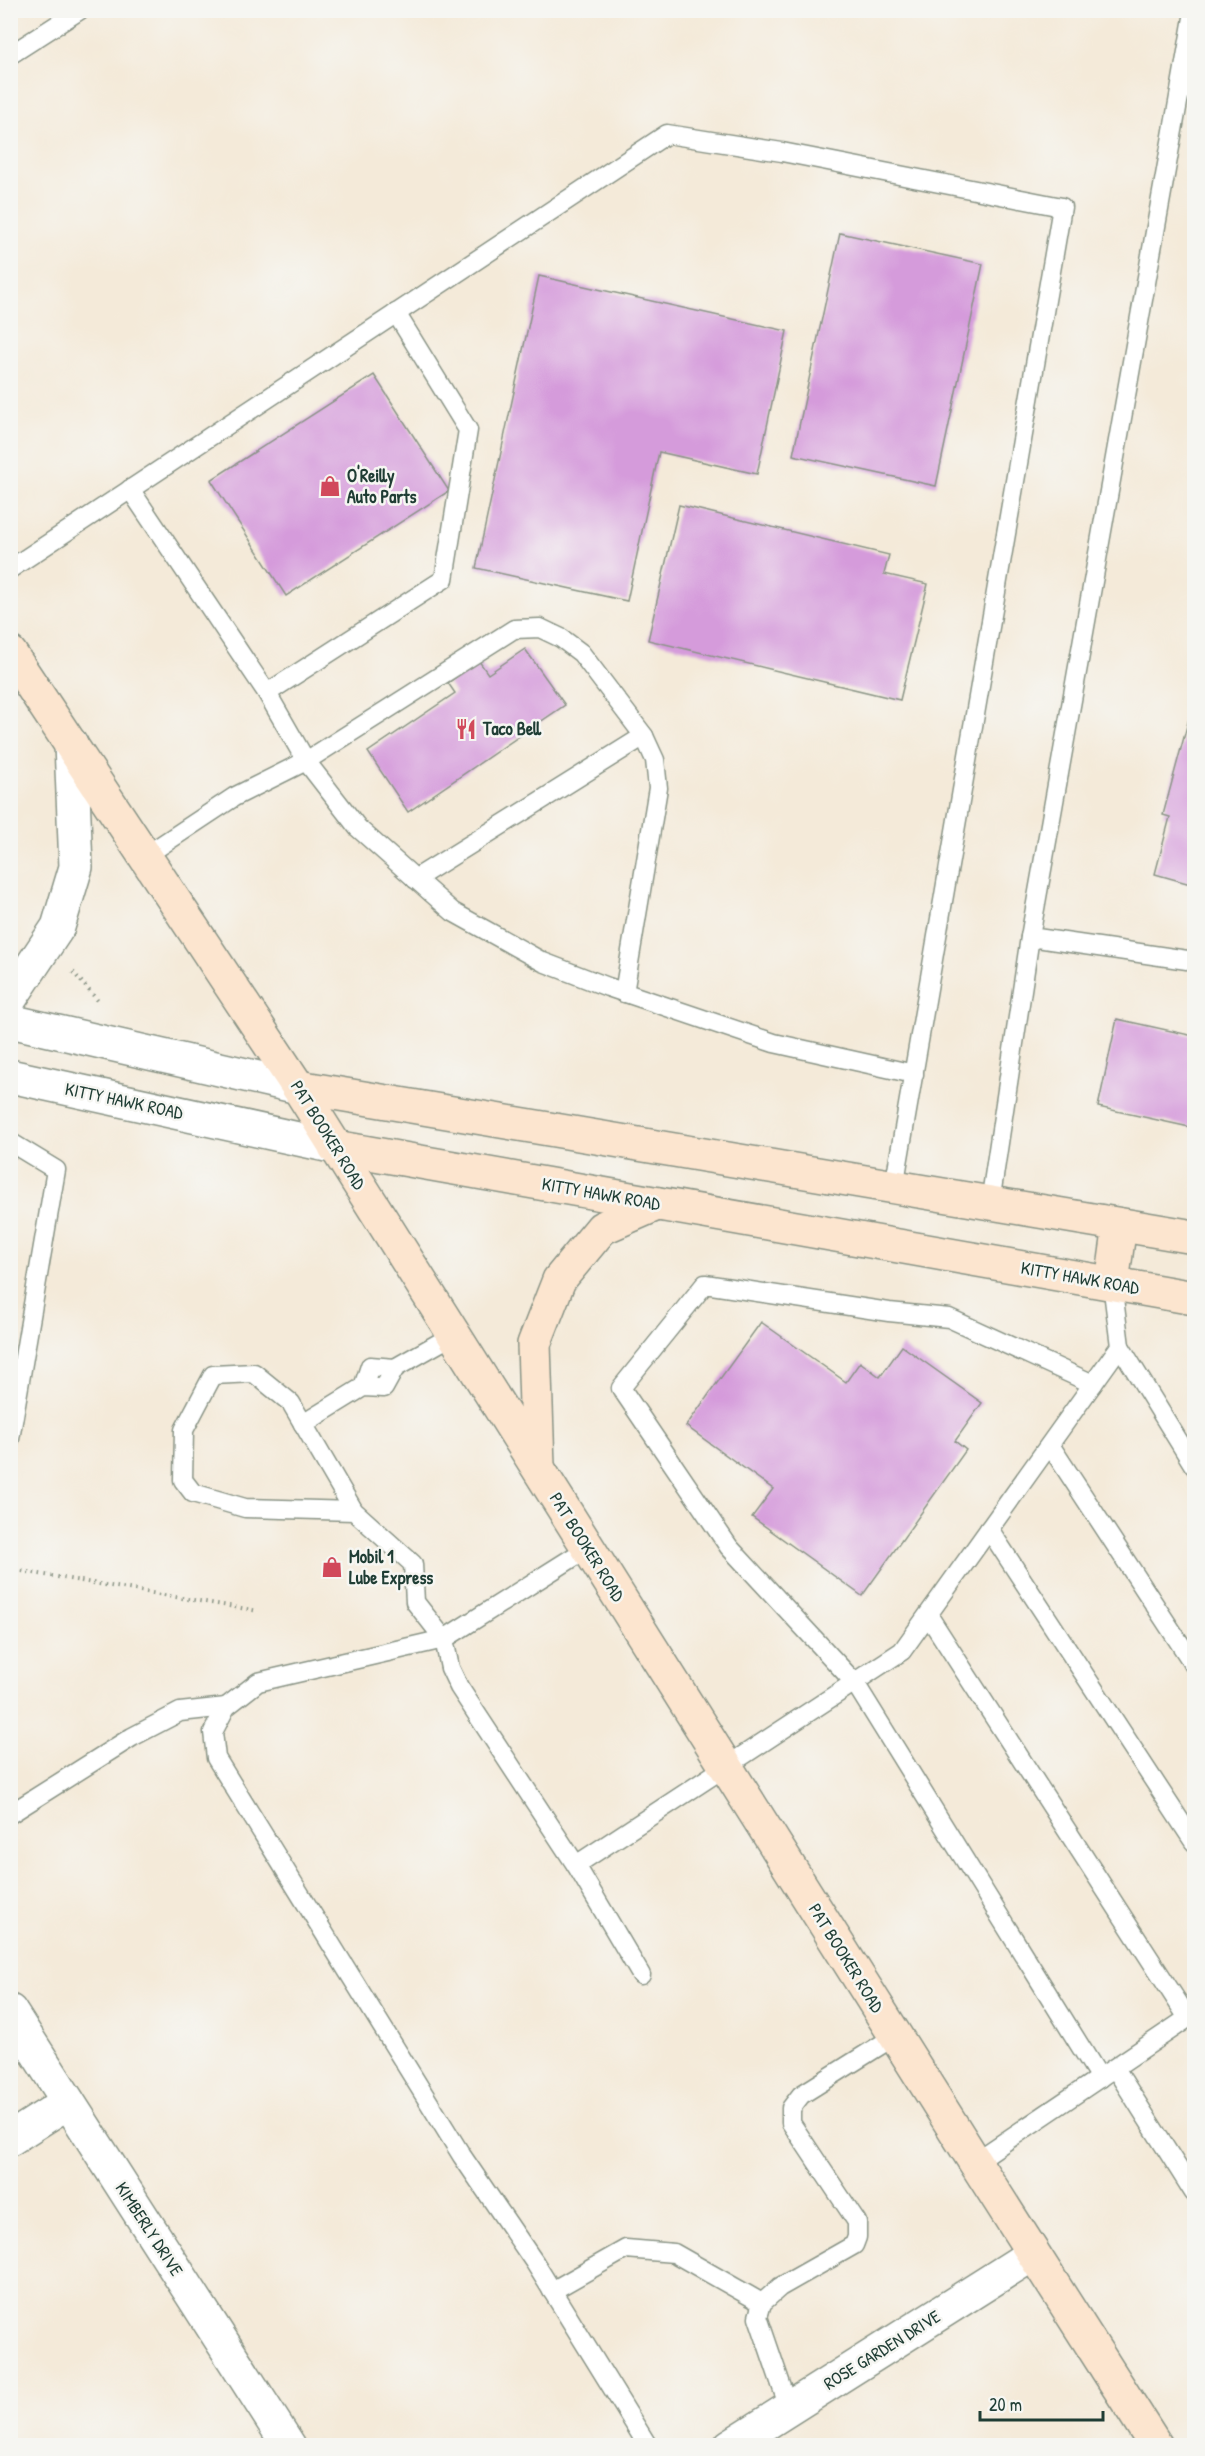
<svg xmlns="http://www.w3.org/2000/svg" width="1205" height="2456" viewBox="0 0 1205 2456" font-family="'Patrick Hand',sans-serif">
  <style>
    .building { fill: #d59bdb }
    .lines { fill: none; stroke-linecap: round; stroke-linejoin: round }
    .service-casing { stroke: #8a9486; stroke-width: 21 }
    .minor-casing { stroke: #8a9486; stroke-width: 36 }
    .tertiary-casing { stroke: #8a9486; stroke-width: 36 }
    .secondary-casing { stroke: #8a9486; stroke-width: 36 }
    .path { stroke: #8a9486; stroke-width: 4; stroke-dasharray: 1.5 4.5; stroke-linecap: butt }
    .service { stroke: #fff; stroke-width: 18 }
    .minor { stroke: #fff; stroke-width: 33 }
    .tertiary { stroke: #fff; stroke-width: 33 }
    .secondary { stroke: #fce5cf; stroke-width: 33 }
    .labels { text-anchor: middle; stroke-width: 5; stroke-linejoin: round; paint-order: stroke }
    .poi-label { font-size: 18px; font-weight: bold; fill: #1f3d34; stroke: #f6f6f2; text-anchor: start }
    .street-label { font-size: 18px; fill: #1f3d34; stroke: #f6f6f2 }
  </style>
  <rect width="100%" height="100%" fill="#f6f6f2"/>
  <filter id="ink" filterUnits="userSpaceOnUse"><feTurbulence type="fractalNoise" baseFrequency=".0167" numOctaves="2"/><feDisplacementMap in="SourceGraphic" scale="12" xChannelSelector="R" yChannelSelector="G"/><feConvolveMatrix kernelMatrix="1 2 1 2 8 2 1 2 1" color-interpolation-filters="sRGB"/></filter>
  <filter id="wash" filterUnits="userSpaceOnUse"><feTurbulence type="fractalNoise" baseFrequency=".008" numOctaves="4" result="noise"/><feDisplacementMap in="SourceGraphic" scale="24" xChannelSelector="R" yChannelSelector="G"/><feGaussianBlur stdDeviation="1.35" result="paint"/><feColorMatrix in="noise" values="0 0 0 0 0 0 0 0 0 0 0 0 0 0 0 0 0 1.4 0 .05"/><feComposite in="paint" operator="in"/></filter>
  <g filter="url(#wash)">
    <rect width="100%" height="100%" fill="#f4ead9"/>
    <g id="blocks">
      <g class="building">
        <path d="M 840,233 L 983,264 L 936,486 L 793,455 Z"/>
        <path d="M 539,276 L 787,331 L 757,474 L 659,452 L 627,601 L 476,568 Z"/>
        <path d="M 374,375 L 449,491 L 286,596 L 211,480 Z"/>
        <path d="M 679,505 L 889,555 L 884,574 L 928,584 L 900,700 L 648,640 Z"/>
        <path d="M 525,649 L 565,705 L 408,812 L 368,752 L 455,693 L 448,683 L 479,661 L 488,674 Z"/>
        <path d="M 1194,700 L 1194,885 L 1155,874 L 1170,817 L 1163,815 Z"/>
        <path d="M 1117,1019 L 1194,1036 L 1194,1128 L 1098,1107 Z"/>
        <path d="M 761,1322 L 846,1382 L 860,1362 L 880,1377 L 902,1346 L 982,1403 L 955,1441 L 966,1450 L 862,1596 L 752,1517 L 773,1489 L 686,1426 Z"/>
      </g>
    </g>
  </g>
  <g filter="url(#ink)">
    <use href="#blocks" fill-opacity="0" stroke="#8a9486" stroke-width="1.5"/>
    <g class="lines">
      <defs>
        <g id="service">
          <path d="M 1194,12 L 1030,937 L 1194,961"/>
          <path d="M 10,55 L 80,10"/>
          <path d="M 130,489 L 267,693 L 306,761 L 358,828 L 453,912 L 543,962 L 608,987 L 774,1043 L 914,1074"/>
          <path d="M 10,569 L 667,134 L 782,152 L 1062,207 L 894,1187"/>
          <path d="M 267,693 L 444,579 L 468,430 L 396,313"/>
          <path d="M 145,856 L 234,797 L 306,761 L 514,629 L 540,628 L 561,638 L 581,653 L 644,736 L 655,760 L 658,788 L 624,993"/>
          <path d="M 415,879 L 644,736"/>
          <path d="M 10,1142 L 56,1170 L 10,1439"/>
          <path d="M 990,1203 L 1030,937"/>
          <path d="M 1120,1346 L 1194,1466"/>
          <path d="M 395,1368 L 453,1335"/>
          <path d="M 1093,1384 L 949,1318 L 889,1312 L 705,1284 L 621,1388 L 729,1547 L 855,1683 L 1100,2078"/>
          <path d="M 303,1424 L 363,1387 L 384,1388 L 395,1368 L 370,1366 L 363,1387"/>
          <path d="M 1050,1445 L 1194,1665"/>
          <path d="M 354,1511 L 245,1508 L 193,1493 L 183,1480 L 184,1430 L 213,1375 L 254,1373 L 291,1403 L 354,1511 L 413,1564 L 415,1602 L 444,1639 L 258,1682 L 226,1707 L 213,1732 L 216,1758 L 462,2156 L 535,2263 L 648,2446"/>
          <path d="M 989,1529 L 1194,1842"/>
          <path d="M 588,1548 L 444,1639 L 450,1668 L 459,1687 L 576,1865 L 902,1651 L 1120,1346 L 1112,1283"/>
          <path d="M 928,1615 L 1188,2018"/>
          <path d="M 10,1814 L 132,1737 L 180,1712 L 226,1707"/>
          <path d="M 576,1865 L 641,1975"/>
          <path d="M 1115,2068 L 1194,2193"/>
          <path d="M 975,2162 L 1194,2014"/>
          <path d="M 552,2291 L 626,2249 L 674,2253 L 762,2303"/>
          <path d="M 789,2408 L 758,2317 L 762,2303 L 780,2287 L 854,2245 L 857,2237 L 857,2222 L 791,2123 L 791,2108 L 801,2095 L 895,2036"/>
        </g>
        <g id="minor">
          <path d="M 10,2011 L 289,2446"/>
          <path d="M 10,2139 L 68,2102"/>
          <path d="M 730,2446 L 1033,2254"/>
        </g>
        <g id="tertiary">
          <path d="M 10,999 L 58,927 L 76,867 L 71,744"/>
          <path d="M 10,1021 L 298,1087"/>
          <path d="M 10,1076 L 335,1147"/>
        </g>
        <g id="secondary">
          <path d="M 10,653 L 298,1087 L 975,2162 L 1156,2446"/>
          <path d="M 298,1087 L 1194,1237"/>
          <path d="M 335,1147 L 1194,1298"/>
          <path d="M 1112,1283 L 1120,1225"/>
          <path d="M 538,1466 L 534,1344 L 559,1280 L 602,1228 L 657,1204"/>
        </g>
      </defs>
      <use href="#service" class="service-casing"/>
      <use href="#minor" class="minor-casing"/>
      <use href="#tertiary" class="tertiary-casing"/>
      <use href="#secondary" class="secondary-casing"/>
      <g class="path">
        <path d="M 73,972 L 99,1002"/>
        <path d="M 10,1569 L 258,1611"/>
      </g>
      <use href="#service" class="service"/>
      <use href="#minor" class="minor"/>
      <use href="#tertiary" class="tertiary"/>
      <use href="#secondary" class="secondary"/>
    </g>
  </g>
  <defs>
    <symbol id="shop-bare" viewBox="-9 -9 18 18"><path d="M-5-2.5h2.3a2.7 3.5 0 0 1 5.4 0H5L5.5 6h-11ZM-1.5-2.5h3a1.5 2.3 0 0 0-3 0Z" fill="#d1495b" stroke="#f6f6f2" stroke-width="2.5" paint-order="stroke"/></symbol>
    <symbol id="restaurant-bare" viewBox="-9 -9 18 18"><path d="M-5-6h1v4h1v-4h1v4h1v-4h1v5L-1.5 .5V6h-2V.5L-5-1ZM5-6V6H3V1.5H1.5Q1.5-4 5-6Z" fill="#d1495b" stroke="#f6f6f2" stroke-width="2.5" paint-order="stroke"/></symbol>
  </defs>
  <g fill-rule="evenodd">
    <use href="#shop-bare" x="315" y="471" width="30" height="30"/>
    <use href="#restaurant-bare" x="451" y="714" width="30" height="30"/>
    <use href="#shop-bare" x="317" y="1552" width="30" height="30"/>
  </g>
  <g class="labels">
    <g class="poi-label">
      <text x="347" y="482">O'Reilly<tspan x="347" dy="21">Auto Parts</tspan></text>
      <text x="483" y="735">Taco Bell</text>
      <text x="349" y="1563">Mobil 1<tspan x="349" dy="21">Lube Express</tspan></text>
    </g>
    <g class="street-label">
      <text transform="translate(124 1101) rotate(12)" y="6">KITTY HAWK ROAD</text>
      <text transform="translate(328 1135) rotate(58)" y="6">PAT BOOKER ROAD</text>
      <text transform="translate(601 1194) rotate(10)" y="6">KITTY HAWK ROAD</text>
      <text transform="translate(1080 1278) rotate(10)" y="6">KITTY HAWK ROAD</text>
      <text transform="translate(587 1547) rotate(58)" y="6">PAT BOOKER ROAD</text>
      <text transform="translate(846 1958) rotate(58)" y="6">PAT BOOKER ROAD</text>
      <text transform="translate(149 2229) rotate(57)" y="6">KIMBERLY DRIVE</text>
      <text transform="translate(882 2350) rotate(-32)" y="6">ROSE GARDEN DRIVE</text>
    </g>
  </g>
  <rect width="1205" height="2456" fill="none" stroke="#f6f6f2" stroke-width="36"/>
  <path d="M980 2411v9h123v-9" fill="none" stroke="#1f3d34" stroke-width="3"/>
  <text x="989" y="2411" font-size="18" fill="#1f3d34" stroke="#f6f6f2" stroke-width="4.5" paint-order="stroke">20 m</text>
</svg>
